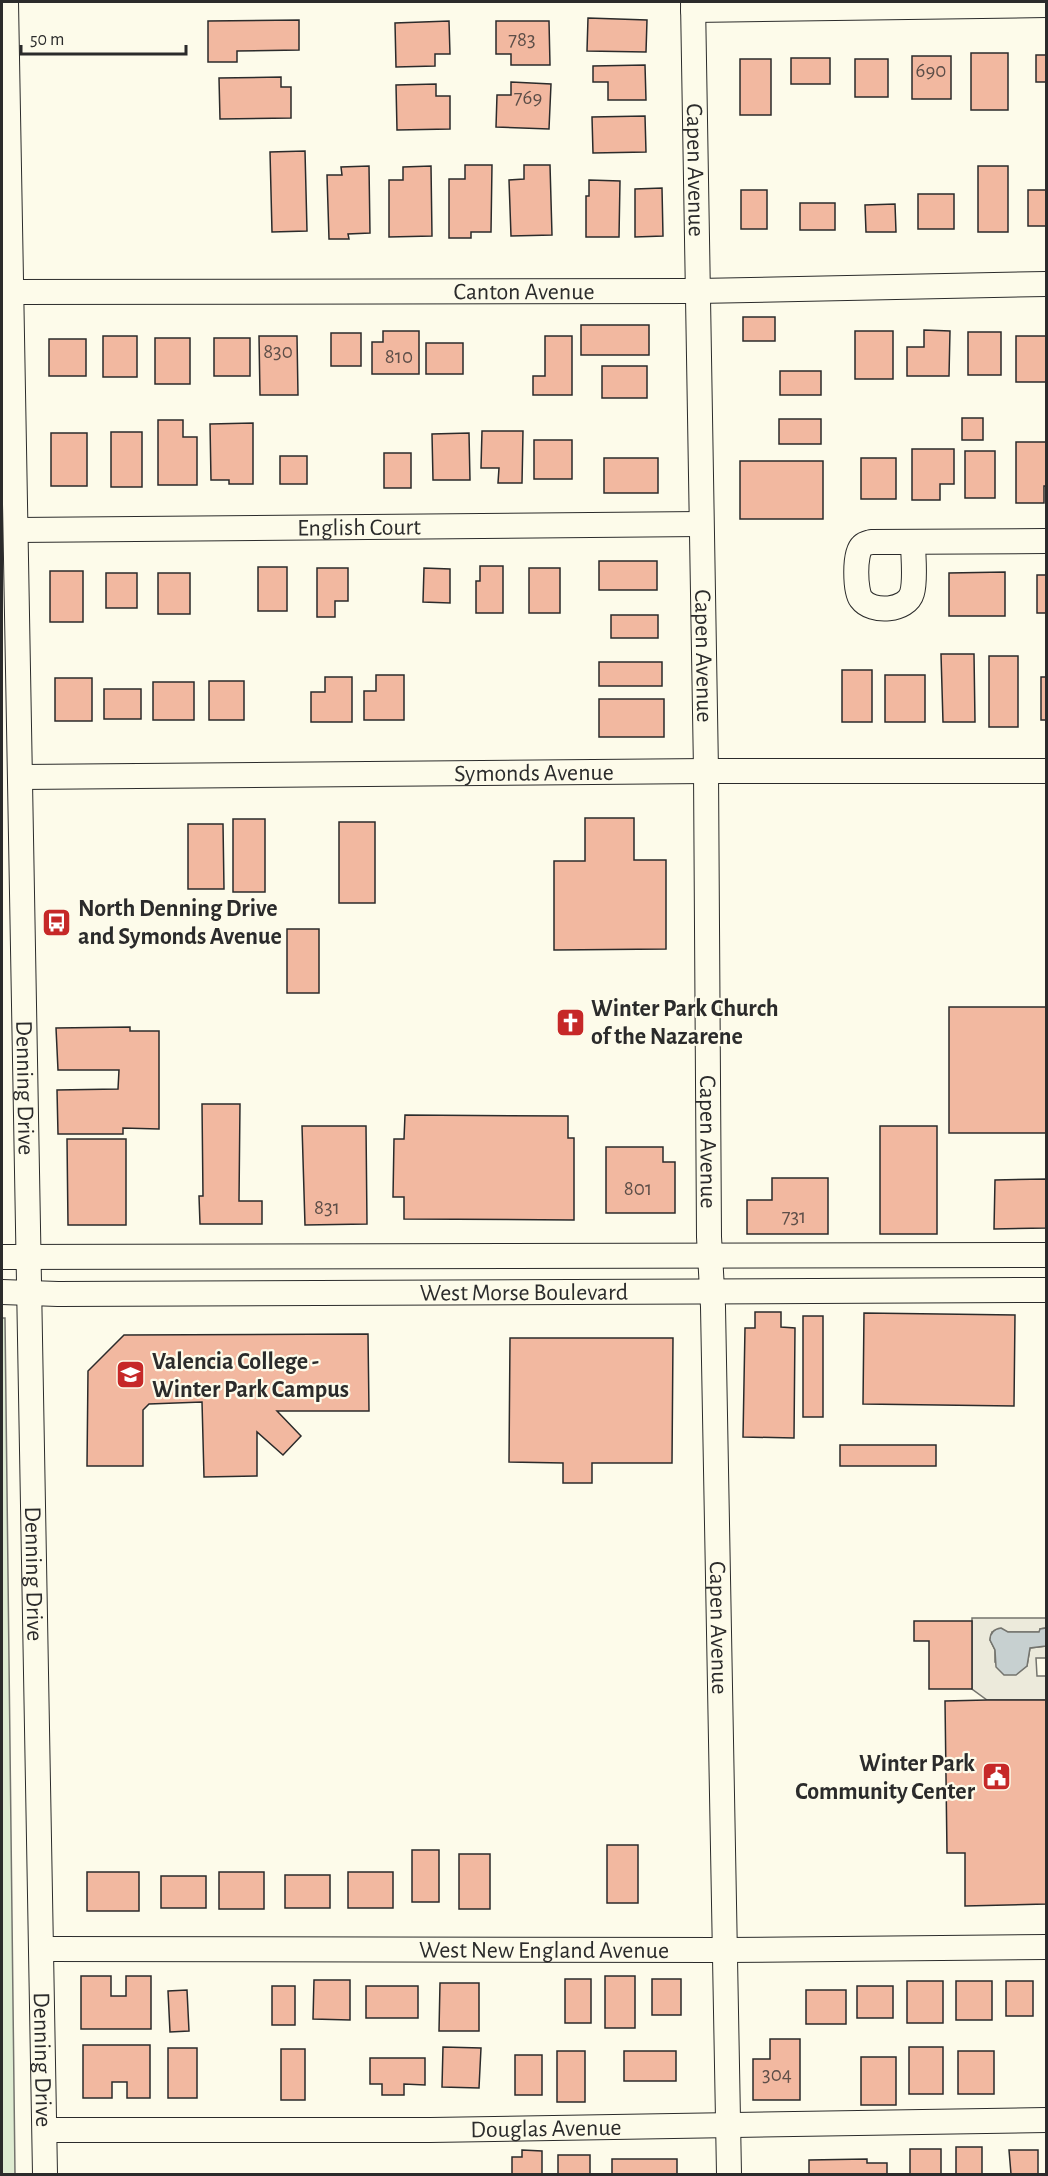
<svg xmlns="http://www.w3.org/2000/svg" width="1048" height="2176" viewBox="0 0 1048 2176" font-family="'Alegreya Sans',sans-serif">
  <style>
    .green { fill: #deebd1; stroke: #74746e; stroke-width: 1.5 }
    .parking { fill: #eceadb; stroke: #74746e; stroke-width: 1.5 }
    .water { fill: #c7d0d0; stroke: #74746e; stroke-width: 1.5 }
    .building { fill: #f2b8a0; stroke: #2b2b2b; stroke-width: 1.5 }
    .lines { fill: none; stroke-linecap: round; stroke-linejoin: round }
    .minor-casing { stroke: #2b2b2b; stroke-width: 26 }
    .minor { stroke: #fdfbea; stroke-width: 24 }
    .labels { text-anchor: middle; stroke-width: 4.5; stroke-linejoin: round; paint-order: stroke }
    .number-label { font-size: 21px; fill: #5d4e48 }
    .street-label { font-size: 24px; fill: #2b2b2b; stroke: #fdfbea }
    .poi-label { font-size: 24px; font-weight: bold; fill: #2b2b2b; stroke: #fdfbea; text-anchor: start }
  </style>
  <rect width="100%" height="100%" fill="#fdfbea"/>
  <path class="green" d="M 2,1318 L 5,1318 L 15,2174 L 2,2174 Z"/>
  <path class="parking" d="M 972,1618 L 1046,1618 L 1046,1628 L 1040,1629 L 1040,1632 L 992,1632 L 990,1640 L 995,1650 L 995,1662 L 1027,1666 L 1030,1648 L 1046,1646 L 1046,1658 L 1036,1658 L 1037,1676 L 1046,1676 L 1046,1700 L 987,1700 L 972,1689 Z"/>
  <path class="water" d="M 1001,1628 L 1008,1632 L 1039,1632 L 1040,1629 L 1046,1628 L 1046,1646 L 1030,1648 L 1027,1666 L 1016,1675 L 1004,1675 L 996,1667 L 995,1650 L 990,1640 C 990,1633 994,1629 1001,1628 Z"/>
  <g class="building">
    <path d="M 588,18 L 647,20 L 646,52 L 587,51 Z"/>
    <path d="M 299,20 L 299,50 L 237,51 L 237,62 L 208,62 L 208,21 Z"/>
    <path d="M 449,21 L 450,54 L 435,54 L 435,66 L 396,67 L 395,23 Z"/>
    <path d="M 496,21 L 549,21 L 550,65 L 511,65 L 511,54 L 496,54 Z"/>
    <rect x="971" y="53" width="37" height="57"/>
    <rect x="1036" y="55" width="10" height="27"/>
    <rect x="912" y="56" width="39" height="43"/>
    <rect x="791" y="58" width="39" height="26"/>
    <rect x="740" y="59" width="31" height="56"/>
    <rect x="855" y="59" width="33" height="38"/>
    <path d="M 645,65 L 646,100 L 608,100 L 608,82 L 593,82 L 593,66 Z"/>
    <path d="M 281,77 L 281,87 L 291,87 L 291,118 L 220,119 L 219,78 Z"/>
    <path d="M 511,82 L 551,84 L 549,129 L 496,127 L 497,95 L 511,95 Z"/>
    <path d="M 436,84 L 436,96 L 450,96 L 450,129 L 397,130 L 396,85 Z"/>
    <path d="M 645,116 L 646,152 L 593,153 L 592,117 Z"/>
    <path d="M 305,151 L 307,231 L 272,232 L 270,152 Z"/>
    <path d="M 465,165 L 492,165 L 491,232 L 471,232 L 471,238 L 449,238 L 449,179 L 465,179 Z"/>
    <path d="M 524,165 L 550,165 L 552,235 L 511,236 L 509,180 L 524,179 Z"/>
    <path d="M 369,166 L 370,233 L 348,234 L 349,239 L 329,239 L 327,175 L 342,175 L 341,167 Z"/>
    <path d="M 431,166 L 432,236 L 389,237 L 389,180 L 403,180 L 403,167 Z"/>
    <rect x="978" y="166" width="30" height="66"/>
    <path d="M 589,180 L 620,181 L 619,237 L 586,237 L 586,196 L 589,196 Z"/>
    <path d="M 662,188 L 663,236 L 635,237 L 635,189 Z"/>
    <rect x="741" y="190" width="26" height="39"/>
    <rect x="1028" y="190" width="18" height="36"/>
    <rect x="918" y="194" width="36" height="35"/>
    <rect x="800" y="203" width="35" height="27"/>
    <path d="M 895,204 L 896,232 L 866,232 L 865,205 Z"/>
    <rect x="743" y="317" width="32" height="24"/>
    <rect x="581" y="325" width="68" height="30"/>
    <path d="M 924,330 L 950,331 L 949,376 L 907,376 L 907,347 L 924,347 Z"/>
    <path d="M 383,331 L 419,331 L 419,374 L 372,374 L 372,342 L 383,342 Z"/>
    <rect x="855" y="331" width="38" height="48"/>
    <rect x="968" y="332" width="33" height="43"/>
    <rect x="331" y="333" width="30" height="33"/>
    <rect x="103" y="336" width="34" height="41"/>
    <path d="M 259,336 L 297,336 L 298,395 L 260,395 Z"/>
    <path d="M 545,336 L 572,336 L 572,395 L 533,395 L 533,376 L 545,376 Z"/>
    <rect x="1016" y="336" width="30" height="46"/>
    <rect x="155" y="338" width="35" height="46"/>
    <rect x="214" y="338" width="36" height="38"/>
    <rect x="49" y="339" width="37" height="37"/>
    <rect x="426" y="343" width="37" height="31"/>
    <rect x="602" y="366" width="45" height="32"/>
    <rect x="780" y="371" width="41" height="24"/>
    <rect x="962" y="418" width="21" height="22"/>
    <rect x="779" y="419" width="42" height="25"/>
    <path d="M 158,420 L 183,420 L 183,437 L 197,437 L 197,485 L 158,485 Z"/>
    <path d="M 253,423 L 253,484 L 229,484 L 229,480 L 211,480 L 210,424 Z"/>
    <path d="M 482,431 L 523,431 L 522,483 L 498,483 L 499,468 L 481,468 Z"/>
    <rect x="111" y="432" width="31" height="55"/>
    <rect x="51" y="433" width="36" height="53"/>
    <path d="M 469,433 L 470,480 L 433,480 L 432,434 Z"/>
    <rect x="534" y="440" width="38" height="39"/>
    <path d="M 1016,442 L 1046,442 L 1046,486 L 1044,486 L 1044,503 L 1016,503 Z"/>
    <path d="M 912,449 L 954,449 L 954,484 L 940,484 L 940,500 L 912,500 Z"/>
    <rect x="965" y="451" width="30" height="47"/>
    <rect x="384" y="453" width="27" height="35"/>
    <rect x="280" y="456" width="27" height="28"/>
    <rect x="604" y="458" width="54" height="35"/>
    <rect x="861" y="458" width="35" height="41"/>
    <rect x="740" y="461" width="83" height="58"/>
    <rect x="599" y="561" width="58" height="29"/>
    <path d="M 480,566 L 503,566 L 503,613 L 476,613 L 476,581 L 480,581 Z"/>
    <rect x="258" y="567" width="29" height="44"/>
    <path d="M 317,568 L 348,568 L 348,601 L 335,601 L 335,617 L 317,617 Z"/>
    <path d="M 424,568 L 450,569 L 450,603 L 423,602 Z"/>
    <rect x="529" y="568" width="31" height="45"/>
    <rect x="50" y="571" width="33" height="51"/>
    <path d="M 1005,572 L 1005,616 L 949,616 L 949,573 Z"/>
    <rect x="106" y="573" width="31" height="35"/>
    <rect x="158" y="573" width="32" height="41"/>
    <rect x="1037" y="575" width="9" height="38"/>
    <rect x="611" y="615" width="47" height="23"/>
    <path d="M 941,654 L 974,654 L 975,722 L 943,722 Z"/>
    <rect x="989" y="656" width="29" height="71"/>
    <rect x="599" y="662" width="63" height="24"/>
    <rect x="842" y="670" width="30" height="52"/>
    <path d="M 376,675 L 404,675 L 404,720 L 364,720 L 364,691 L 376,691 Z"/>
    <rect x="885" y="675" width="40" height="47"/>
    <path d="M 325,677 L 352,677 L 352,722 L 311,722 L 311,692 L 325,692 Z"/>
    <rect x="1041" y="677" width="5" height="43"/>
    <rect x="55" y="678" width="37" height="43"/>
    <rect x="209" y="681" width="35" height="39"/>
    <rect x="153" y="682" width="41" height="38"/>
    <rect x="104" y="689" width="37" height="30"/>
    <rect x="599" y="699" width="65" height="38"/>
    <path d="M 585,818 L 634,818 L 634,860 L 666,860 L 666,949 L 554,950 L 554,861 L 585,861 Z"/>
    <rect x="233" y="819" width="32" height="73"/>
    <rect x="339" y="822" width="36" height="81"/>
    <path d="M 188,824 L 223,824 L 224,889 L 188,889 Z"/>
    <rect x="287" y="929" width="32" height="64"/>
    <rect x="949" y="1007" width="97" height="126"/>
    <path d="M 130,1027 L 130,1031 L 159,1031 L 159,1129 L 123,1128 L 123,1134 L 58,1134 L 57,1090 L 118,1089 L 119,1070 L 58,1070 L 56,1028 Z"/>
    <path d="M 202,1104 L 240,1104 L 239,1201 L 262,1201 L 262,1224 L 200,1224 L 199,1196 L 203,1196 Z"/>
    <path d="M 405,1115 L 568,1116 L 568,1138 L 574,1138 L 574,1220 L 404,1219 L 404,1197 L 393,1197 L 394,1139 L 404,1139 Z"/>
    <path d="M 302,1126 L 366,1126 L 367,1224 L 305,1225 Z"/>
    <rect x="880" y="1126" width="57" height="108"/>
    <path d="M 67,1139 L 126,1139 L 126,1225 L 68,1225 Z"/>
    <path d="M 606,1147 L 663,1147 L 663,1162 L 675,1162 L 675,1213 L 606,1213 Z"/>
    <path d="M 772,1178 L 828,1178 L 828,1234 L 747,1234 L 747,1200 L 772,1200 Z"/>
    <path d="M 1046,1179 L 1046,1228 L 994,1229 L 995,1180 Z"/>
    <path d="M 755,1312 L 781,1312 L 781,1327 L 795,1328 L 794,1438 L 743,1437 L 745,1328 L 755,1328 Z"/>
    <path d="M 864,1313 L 1015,1315 L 1014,1406 L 863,1404 Z"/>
    <rect x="803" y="1316" width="20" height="101"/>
    <path d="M 368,1334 L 369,1411 L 277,1411 L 301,1436 L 283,1455 L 257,1432 L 257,1476 L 204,1477 L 202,1402 L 149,1404 L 143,1410 L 143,1466 L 87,1466 L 88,1371 L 124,1335 Z"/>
    <path d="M 510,1338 L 673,1338 L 672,1463 L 592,1463 L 592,1483 L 563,1483 L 563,1463 L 509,1462 Z"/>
    <rect x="840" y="1445" width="96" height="21"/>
    <path d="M 914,1621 L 972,1621 L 972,1689 L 929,1689 L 929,1641 L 914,1641 Z"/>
    <path d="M 987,1700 L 1046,1700 L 1046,1904 L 965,1906 L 965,1853 L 947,1853 L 945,1701 Z"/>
    <rect x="607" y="1845" width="31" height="58"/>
    <rect x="412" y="1850" width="27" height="52"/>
    <rect x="459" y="1854" width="31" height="55"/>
    <rect x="87" y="1872" width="52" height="39"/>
    <rect x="219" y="1872" width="45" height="37"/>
    <rect x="348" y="1872" width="45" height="36"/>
    <rect x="285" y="1875" width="45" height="33"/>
    <rect x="161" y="1876" width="45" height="32"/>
    <path d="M 81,1976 L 111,1976 L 111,1996 L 126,1996 L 126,1976 L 151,1976 L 151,2029 L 81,2029 Z"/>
    <rect x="605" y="1976" width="30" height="52"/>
    <rect x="565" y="1979" width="26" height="44"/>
    <rect x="652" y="1979" width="29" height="36"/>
    <path d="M 314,1980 L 350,1980 L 350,2020 L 313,2019 Z"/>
    <rect x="907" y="1981" width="36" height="42"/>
    <rect x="956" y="1981" width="36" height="39"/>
    <rect x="1006" y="1981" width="27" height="35"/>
    <path d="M 440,1983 L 479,1983 L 479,2031 L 439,2031 Z"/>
    <rect x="272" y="1986" width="23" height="39"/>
    <rect x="366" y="1986" width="52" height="32"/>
    <rect x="857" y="1986" width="36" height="32"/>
    <path d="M 187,1990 L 189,2031 L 170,2032 L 168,1991 Z"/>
    <rect x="806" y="1990" width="40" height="34"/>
    <path d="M 770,2039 L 800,2039 L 800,2100 L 753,2100 L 753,2059 L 770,2059 Z"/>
    <path d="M 83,2045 L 150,2045 L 150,2098 L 127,2098 L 127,2082 L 112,2082 L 112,2098 L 83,2098 Z"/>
    <path d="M 443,2047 L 481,2048 L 479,2088 L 442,2087 Z"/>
    <rect x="909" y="2047" width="34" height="47"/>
    <rect x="168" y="2048" width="29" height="50"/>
    <rect x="281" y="2049" width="24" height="51"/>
    <rect x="557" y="2051" width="28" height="51"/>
    <rect x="624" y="2051" width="52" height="30"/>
    <rect x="958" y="2051" width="36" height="43"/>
    <rect x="515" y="2055" width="27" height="40"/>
    <rect x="861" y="2057" width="35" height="48"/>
    <path d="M 370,2058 L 425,2058 L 425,2085 L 404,2084 L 404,2095 L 382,2095 L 382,2084 L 370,2084 Z"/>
    <rect x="956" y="2147" width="26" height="27"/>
    <rect x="910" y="2149" width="31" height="25"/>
    <path d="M 522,2150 L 542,2151 L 542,2174 L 512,2174 L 512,2157 L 522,2157 Z"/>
    <path d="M 1009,2150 L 1038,2150 L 1038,2174 L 1011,2174 Z"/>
    <rect x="558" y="2155" width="32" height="19"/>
    <rect x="612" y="2159" width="65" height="15"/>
    <path d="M 867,2159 L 867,2163 L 887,2163 L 887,2174 L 809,2174 L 809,2160 Z"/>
  </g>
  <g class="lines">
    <defs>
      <g id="minor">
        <path id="s1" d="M 6,2 L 45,2174"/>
        <path id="s2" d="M 693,2 L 706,771 L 709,1237 L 713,1307 L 729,2174"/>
        <path d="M 693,10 L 1046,5"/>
        <path id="s3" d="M 2,292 L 697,291 L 1046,284"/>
        <path id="s4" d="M 17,530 L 701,524"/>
        <path d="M 913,542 C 913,556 916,580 912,593 C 907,611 872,614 861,599 C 855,591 854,553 862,546 C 865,543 868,543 871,542 L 1046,541"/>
        <path id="s5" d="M 21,777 L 706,771 L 1046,771"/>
        <path d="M 2,1257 L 1046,1255"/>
        <path id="s6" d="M 2,1292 L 58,1294 L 1046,1290"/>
        <path id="s7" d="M 42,1949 L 724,1950 L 1046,1947"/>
        <path id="s8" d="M 45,2130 L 430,2130 L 1046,2120"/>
      </g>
    </defs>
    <use href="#minor" class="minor-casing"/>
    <use href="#minor" class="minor"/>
  </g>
  <defs>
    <symbol id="bus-square" viewBox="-11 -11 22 22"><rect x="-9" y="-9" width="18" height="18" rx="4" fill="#c62828" stroke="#fdfbea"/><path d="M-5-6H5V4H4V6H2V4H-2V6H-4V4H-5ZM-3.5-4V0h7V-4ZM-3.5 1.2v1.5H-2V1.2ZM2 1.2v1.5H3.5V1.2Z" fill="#fff"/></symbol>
    <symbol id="church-square" viewBox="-11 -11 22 22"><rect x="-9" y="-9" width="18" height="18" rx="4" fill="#c62828" stroke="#fdfbea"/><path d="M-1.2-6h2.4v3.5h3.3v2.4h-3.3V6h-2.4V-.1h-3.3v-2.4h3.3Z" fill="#fff"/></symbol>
    <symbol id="university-square" viewBox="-11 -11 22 22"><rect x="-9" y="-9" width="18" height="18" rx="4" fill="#c62828" stroke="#fdfbea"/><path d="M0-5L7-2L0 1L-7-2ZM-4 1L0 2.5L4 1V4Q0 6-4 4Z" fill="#fff"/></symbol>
    <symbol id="civic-square" viewBox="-11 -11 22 22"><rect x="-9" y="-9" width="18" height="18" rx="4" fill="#c62828" stroke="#fdfbea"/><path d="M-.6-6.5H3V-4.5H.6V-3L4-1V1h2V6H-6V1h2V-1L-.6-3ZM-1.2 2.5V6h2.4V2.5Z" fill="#fff"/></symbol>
  </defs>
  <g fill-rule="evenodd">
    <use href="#bus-square" x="40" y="906" width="33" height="33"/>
    <use href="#church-square" x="554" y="1006" width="33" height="33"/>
    <use href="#university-square" x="114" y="1358" width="33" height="33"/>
    <use href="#civic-square" x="980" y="1760" width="33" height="33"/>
  </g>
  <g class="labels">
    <g class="number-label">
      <text x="522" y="46">783</text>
      <text x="931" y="77">690</text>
      <text x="528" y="104">769</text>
      <text x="278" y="358">830</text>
      <text x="399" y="363">810</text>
      <text x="638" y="1195">801</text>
      <text x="327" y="1214">831</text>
      <text x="794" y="1223">731</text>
      <text x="777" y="2081">304</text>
    </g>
    <g class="street-label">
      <text dy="8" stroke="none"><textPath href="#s2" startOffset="168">Capen Avenue</textPath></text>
      <text dy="8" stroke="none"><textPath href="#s3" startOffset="522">Canton Avenue</textPath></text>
      <text dy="8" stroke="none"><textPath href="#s4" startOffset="342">English Court</textPath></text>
      <text dy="8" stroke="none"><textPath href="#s2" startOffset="654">Capen Avenue</textPath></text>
      <text dy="8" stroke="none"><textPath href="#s5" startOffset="513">Symonds Avenue</textPath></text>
      <text dy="8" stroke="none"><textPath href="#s1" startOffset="1086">Denning Drive</textPath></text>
      <text dy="8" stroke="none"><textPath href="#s2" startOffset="1140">Capen Avenue</textPath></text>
      <text dy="8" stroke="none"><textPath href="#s6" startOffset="522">West Morse Boulevard</textPath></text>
      <text dy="8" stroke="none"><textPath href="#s1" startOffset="1572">Denning Drive</textPath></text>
      <text dy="8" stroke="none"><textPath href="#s2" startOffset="1626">Capen Avenue</textPath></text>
      <text dy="8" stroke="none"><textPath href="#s7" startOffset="502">West New England Avenue</textPath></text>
      <text dy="8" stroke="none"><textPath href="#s1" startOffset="2058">Denning Drive</textPath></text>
      <text dy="8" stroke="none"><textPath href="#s8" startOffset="501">Douglas Avenue</textPath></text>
    </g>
    <g class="poi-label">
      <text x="78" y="916">North Denning Drive<tspan x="78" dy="28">and Symonds Avenue</tspan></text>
      <text x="591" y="1016">Winter Park Church<tspan x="591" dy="28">of the Nazarene</tspan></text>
      <text x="152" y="1369">Valencia College -<tspan x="152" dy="28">Winter Park Campus</tspan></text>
      <text x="975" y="1771" text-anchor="end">Winter Park<tspan x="975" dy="28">Community Center</tspan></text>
    </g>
  </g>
  <rect width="1048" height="2176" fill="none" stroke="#2b2b2b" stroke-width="6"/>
  <path d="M21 45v9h165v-9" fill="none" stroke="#2b2b2b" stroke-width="3"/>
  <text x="30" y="45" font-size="18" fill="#2b2b2b" stroke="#fdfbea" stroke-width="4.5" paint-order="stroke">50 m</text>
</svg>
